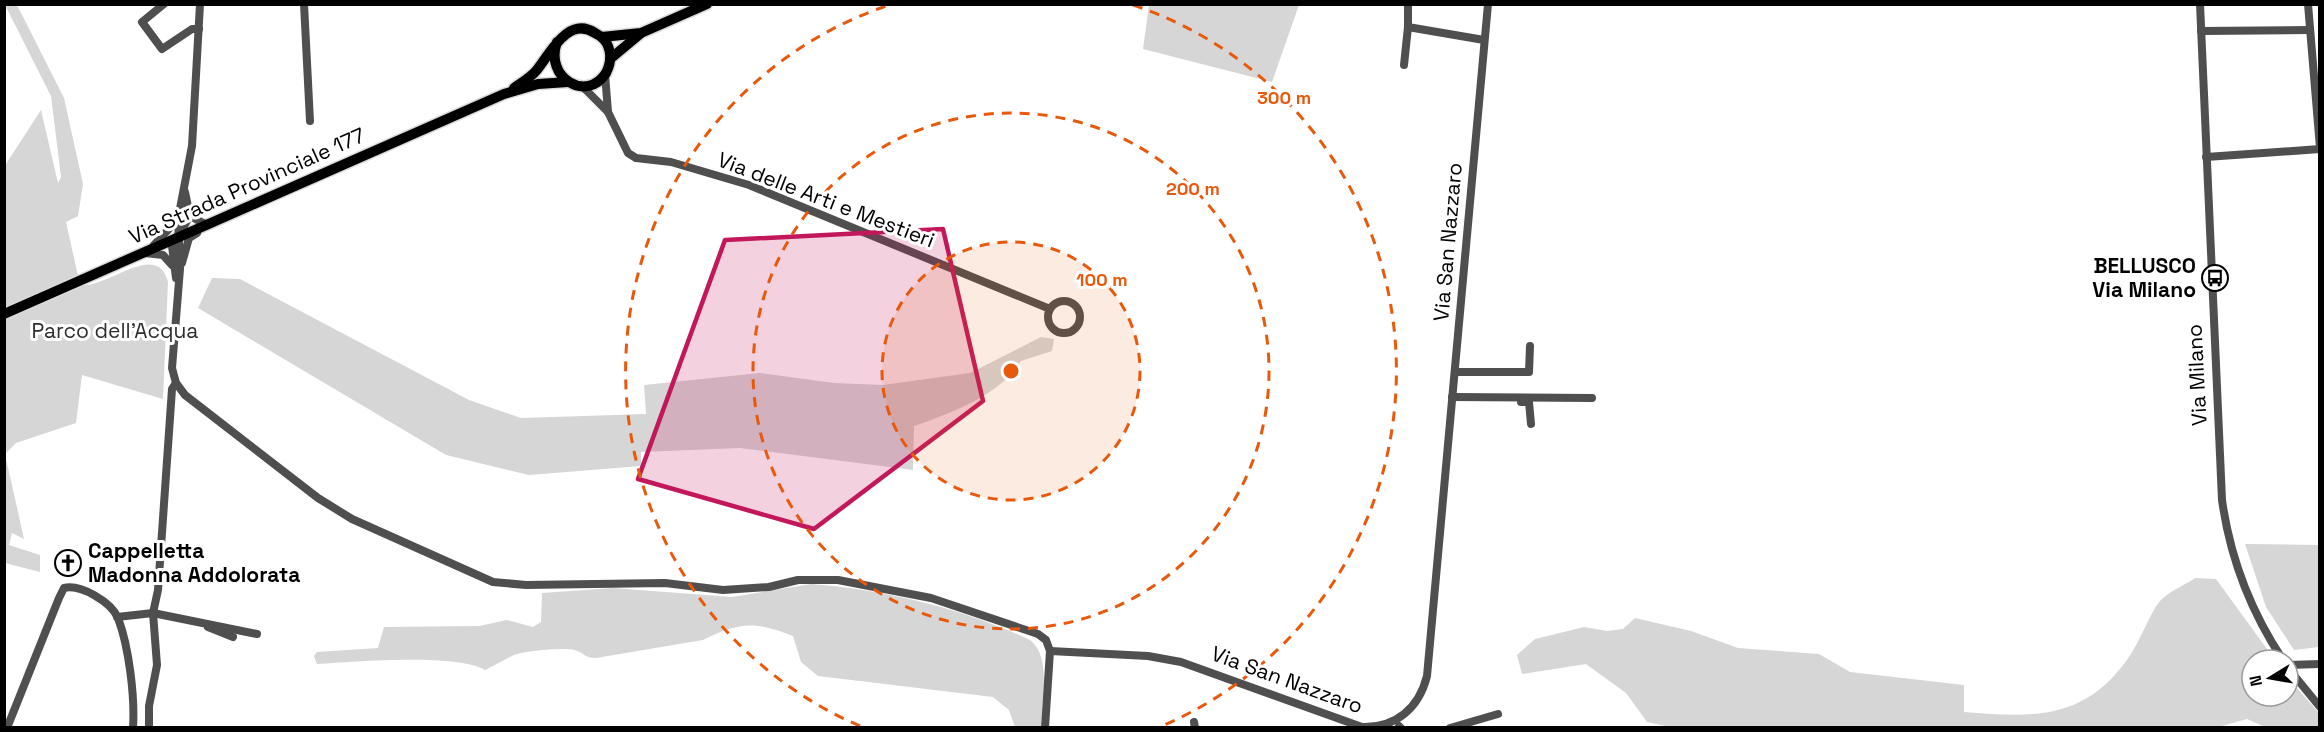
<svg xmlns="http://www.w3.org/2000/svg" width="2324" height="732" viewBox="0 0 2324 732" font-family="'Space Grotesk',sans-serif">
  <style>
    .green { fill: #d6d6d6 }
    .lines { fill: none; stroke-linecap: round; stroke-linejoin: round }
    .major-casing { stroke: #dbdbdb; stroke-width: 13 }
    .minor { stroke: #4f4f4f; stroke-width: 8 }
    .major { stroke: #000; stroke-width: 10 }
    .marked { fill: #c2185b; fill-opacity: 0.2; stroke: #c2185b; stroke-width: 4.5; stroke-linejoin: round }
    .ring { fill: none; stroke: #e8590c; stroke-width: 3; stroke-dasharray: 10 8 }
    .labels { text-anchor: middle; stroke-width: 6; stroke-linejoin: round; paint-order: stroke }
    .street-label { font-size: 21px; fill: #000; stroke: #fff }
    .poi-label { font-size: 21px; font-weight: bold; fill: #000; stroke: #fff; text-anchor: end }
    .park-label { font-size: 21px; fill: #2d2d2d; stroke: #fff }
    .centre { fill: #e8590c; stroke: #fff; stroke-width: 3 }
    .ring-label { font-size: 18px; text-anchor: middle; font-weight: bold; fill: #e8590c; stroke: #fff; stroke-width: 6; stroke-linejoin: round; paint-order: stroke }
  </style>
  <rect width="100%" height="100%" fill="#fff"/>
  <g class="green">
    <path d="M 5,5 L 17,5 L 64,98 L 83,184 L 78,216 L 66,222 L 80,285 C 107,289 157,239 168,282 L 163,399 L 82,375 L 76,423 L 16,443 L 5,454 L 24,539 L 12,533 L 9,545 L 40,555 L 40,572 L 5,563 L 4,167 L 41,110 L 58,183 L 61,177 L 51,96 Z"/>
    <path d="M 1149,5 L 1149,4 L 1299,5 L 1272,82 L 1143,49 Z"/>
    <path d="M 212,278 L 240,279 L 469,400 L 521,418 L 646,414 L 644,385 L 760,373 L 834,383 L 883,385 L 970,373 L 1041,337 L 1054,339 L 1052,351 L 1021,361 C 999,396 951,413 914,426 L 913,470 L 740,448 L 641,452 L 641,466 L 529,475 L 446,455 L 198,308 Z"/>
    <path d="M 2245,544 L 2319,545 L 2319,647 L 2294,650 L 2266,607 Z"/>
    <path d="M 2195,578 L 2216,579 L 2275,660 L 2252,660 L 2252,696 L 2288,696 L 2288,678 L 2319,713 L 2319,727 L 2265,727 L 2247,719 L 2215,728 L 1670,727 L 1647,722 L 1626,693 L 1586,664 L 1522,674 L 1517,655 L 1535,639 L 1584,627 L 1607,631 L 1623,629 L 1635,618 L 1691,631 L 1738,648 L 1819,654 L 1850,672 L 1964,685 L 1964,712 C 2036,718 2087,720 2131,654 C 2140,640 2152,610 2160,601 C 2168,592 2185,585 2195,578 Z"/>
    <path d="M 811,584 C 887,590 961,608 1030,640 C 1053,658 1040,701 1042,727 L 1015,727 L 1009,710 L 993,697 L 818,676 L 801,662 L 793,636 C 755,621 740,622 703,640 L 596,658 C 585,658 584,653 575,650 C 566,647 523,651 514,655 C 504,660 495,665 485,670 C 455,653 354,662 317,664 L 314,656 L 317,652 L 378,648 L 384,627 L 479,626 L 507,620 L 533,627 L 541,622 L 542,593 L 613,588 L 732,597 Z"/>
  </g>
  <g class="lines">
    <defs>
      <g id="major">
        <path d="M 602,37 L 641,33 L 707,4"/>
        <path d="M 610,59 L 640,34"/>
        <path d="M 514,88 C 521,83 530,78 536,71 C 550,54 568,15 595,33 C 601,36 606,40 608,46 C 612,55 610,65 606,73 C 587,103 544,78 557,42"/>
        <path d="M 4,314 L 504,94 L 538,84 L 568,82"/>
      </g>
    </defs>
    <use href="#major" class="major-casing"/>
    <g class="minor">
      <path d="M 164,4 L 142,22 L 162,49 L 192,29 L 199,29"/>
      <path d="M 200,4 L 192,146 L 178,219 L 180,269 L 172,368 L 176,383 L 185,395 L 318,498 L 352,519 L 493,582 L 526,585 L 665,583 L 723,590 L 769,587 L 798,580 L 838,580 L 931,598 L 1038,634 L 1046,640 L 1050,651 L 1045,728"/>
      <path d="M 304,4 L 310,121"/>
      <path d="M 1408,4 L 1408,27 L 1484,40"/>
      <path d="M 2200,4 L 2222,500 C 2230,557 2251,612 2283,660"/>
      <path d="M 2308,4 L 2320,148"/>
      <path d="M 2201,31 L 2310,30"/>
      <path d="M 1404,65 L 1408,27"/>
      <path d="M 605,74 L 608,112"/>
      <path d="M 582,86 L 608,112 L 628,153 L 636,158 L 671,162 L 749,185 L 1050,309"/>
      <path d="M 2206,157 L 2320,149"/>
      <path d="M 190,216 L 207,225"/>
      <path d="M 154,245 L 178,219"/>
      <path d="M 145,253 L 163,255 L 172,265"/>
      <path d="M 182,263 L 189,238 L 197,233"/>
      <path d="M 176,278 L 172,246 L 190,216 L 185,192"/>
      <circle cx="1064" cy="317" r="16"/>
      <path d="M 1455,372 L 1529,372 L 1530,346"/>
      <path d="M 1452,397 L 1592,398"/>
      <path d="M 1521,402 L 1529,402 L 1531,424"/>
      <path d="M 117,617 L 153,613 L 257,634"/>
      <path d="M 208,627 L 233,637"/>
      <path d="M 1050,651 L 1148,656 L 1181,662 L 1362,727 C 1396,728 1419,708 1427,676 L 1488,4"/>
      <path d="M 2288,665 L 2320,664"/>
      <path d="M 2288,668 L 2320,707"/>
      <path d="M 1194,722 L 1195,728"/>
      <path d="M 1399,726 L 1401,728"/>
      <path d="M 7,728 L 59,598 L 64,588 C 81,584 111,602 118,618 C 129,647 135,697 133,728"/>
      <path d="M 149,728 L 149,706 L 157,665 L 153,613 L 158,590 L 172,389 L 176,383"/>
      <path d="M 1450,728 L 1498,714"/>
    </g>
    <use href="#major" class="major"/>
  </g>
  <path class="marked" d="M 943,229 L 983,401 L 814,529 L 638,479 L 725,240 Z"/>
  <circle cx="1011" cy="371" r="129" fill="#e8590c" fill-opacity=".12"/>
  <g class="ring">
    <circle cx="1011" cy="371" r="129"/>
    <circle cx="1011" cy="371" r="258"/>
    <path d="M860 726A386 386 0 0 1 889 5M1133 5A386 386 0 0 1 1162 726"/>
  </g>
  <defs>
    <symbol id="bus-ring" viewBox="-11 -11 22 22"><circle r="9.5" fill="#fff" stroke="#000" stroke-width="1.5"/><path d="M-5-6H5V4H4V6H2V4H-2V6H-4V4H-5ZM-3.5-4V0h7V-4ZM-3.5 1.2v1.5H-2V1.2ZM2 1.2v1.5H3.5V1.2Z" fill="#000"/></symbol>
    <symbol id="church-ring" viewBox="-11 -11 22 22"><circle r="9.5" fill="#fff" stroke="#000" stroke-width="1.5"/><path d="M-1.2-6h2.4v3.5h3.3v2.4h-3.3V6h-2.4V-.1h-3.3v-2.4h3.3Z" fill="#000"/></symbol>
  </defs>
  <g fill-rule="evenodd">
    <use href="#bus-ring" x="2200" y="263" width="30" height="30"/>
    <use href="#church-ring" x="53" y="548" width="30" height="30"/>
  </g>
  <g class="labels">
    <g class="street-label">
      <text transform="translate(247 186) rotate(-24)" y="7">Via Strada Provinciale 177</text>
      <text transform="translate(826 200) rotate(21)" y="7">Via delle Arti e Mestieri</text>
      <text transform="translate(1448 242) rotate(-85)" y="7">Via San Nazzaro</text>
      <text transform="translate(2197 375) rotate(-93)" y="7">Via Milano</text>
      <text transform="translate(1287 680) rotate(20)" y="7">Via San Nazzaro</text>
    </g>
    <g class="poi-label">
      <text x="2196" y="273">BELLUSCO<tspan x="2196" dy="24">Via Milano</tspan></text>
      <text x="88" y="558" text-anchor="start">Cappelletta<tspan x="88" dy="24">Madonna Addolorata</tspan></text>
    </g>
    <g class="park-label">
      <text x="115" y="338">Parco dell'Acqua</text>
    </g>
  </g>
  <circle cx="1011" cy="371" r="9" class="centre"/>
  <g class="ring-label">
    <text x="1284" y="104">300 m</text>
    <text x="1193" y="195">200 m</text>
    <text x="1102" y="286">100 m</text>
  </g>
  <rect width="2324" height="732" fill="none" stroke="#000000" stroke-width="12"/>
  <g transform="translate(2270 678) rotate(259)"><circle r="28" fill="#ffffff" stroke="#999999" stroke-width="1.5"/>
  <path d="M0-4.5L10 22L0 15L-10 22Z" fill="#000000"/>
  <text y="-9" font-size="16" font-weight="bold" text-anchor="middle" fill="#000000">N</text>
  </g>
</svg>
